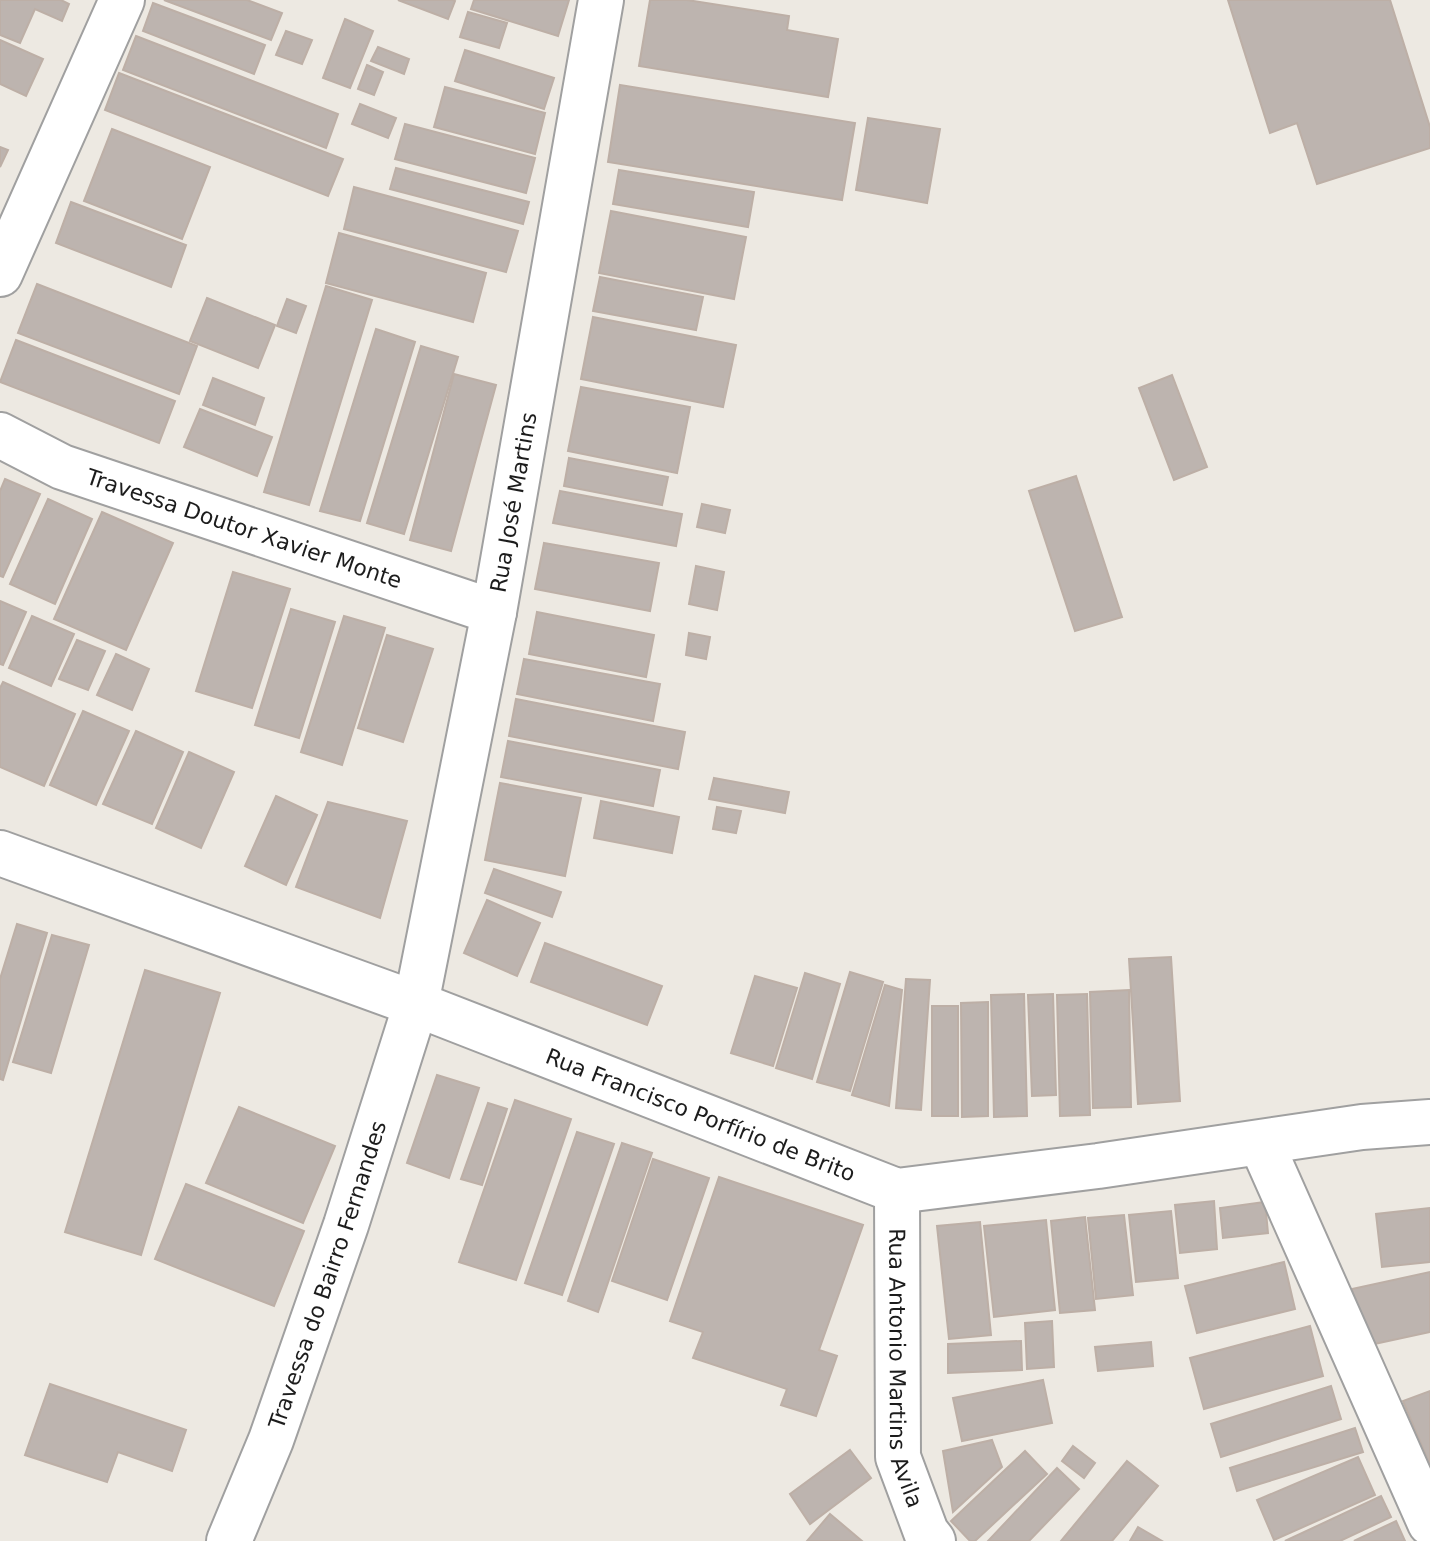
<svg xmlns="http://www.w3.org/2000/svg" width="1430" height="1541" viewBox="0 0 1430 1541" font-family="'DejaVu Sans',sans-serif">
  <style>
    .building { fill: #bdb4af; stroke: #bdafa6; stroke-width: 2 }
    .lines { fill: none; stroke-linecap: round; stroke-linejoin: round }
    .minor-casing { stroke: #a0a0a0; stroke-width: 48 }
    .minor { stroke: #fff; stroke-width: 44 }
    .labels { text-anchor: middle; stroke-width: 8; stroke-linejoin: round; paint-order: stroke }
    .street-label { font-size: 22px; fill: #1c1c1c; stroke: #fff }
  </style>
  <rect width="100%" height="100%" fill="#ede9e2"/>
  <g class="building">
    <path d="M 0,0 L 61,0 L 69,4 L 62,21 L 35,9 L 20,43 L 0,35 Z"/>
    <path d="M 164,0 L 247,0 L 282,13 L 271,40 Z"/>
    <path d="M 398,0 L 453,0 L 455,1 L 448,19 Z"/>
    <path d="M 474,0 L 569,0 L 558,36 L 471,9 Z"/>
    <path d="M 650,0 L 687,0 L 789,16 L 787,30 L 838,39 L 828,97 L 639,66 Z"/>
    <path d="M 1228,0 L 1390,0 L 1430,127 L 1430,148 L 1317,184 L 1297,123 L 1270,133 Z"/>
    <path d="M 153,3 L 265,45 L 254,74 L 143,31 Z"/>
    <path d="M 468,12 L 507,23 L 499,48 L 460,37 Z"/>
    <path d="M 345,19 L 373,31 L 350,88 L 323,78 Z"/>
    <path d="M 286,31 L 312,40 L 302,64 L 276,55 Z"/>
    <path d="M 136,36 L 338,114 L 326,148 L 123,70 Z"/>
    <path d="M 0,40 L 43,59 L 26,96 L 0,84 Z"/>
    <path d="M 378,47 L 409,59 L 404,74 L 371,61 Z"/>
    <path d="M 465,50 L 554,78 L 544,109 L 455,81 Z"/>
    <path d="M 367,65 L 383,72 L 374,95 L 358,89 Z"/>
    <path d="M 119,73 L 343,159 L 328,196 L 105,110 Z"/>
    <path d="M 620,85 L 855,123 L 842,200 L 608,162 Z"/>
    <path d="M 445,87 L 545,113 L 535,154 L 434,127 Z"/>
    <path d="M 360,104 L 396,118 L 388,138 L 352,124 Z"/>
    <path d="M 868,118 L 940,129 L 927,203 L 856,190 Z"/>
    <path d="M 405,124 L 535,158 L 526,193 L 395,159 Z"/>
    <path d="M 112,129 L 210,167 L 182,239 L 84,201 Z"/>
    <path d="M 0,147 L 8,150 L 0,167 Z"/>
    <path d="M 396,168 L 529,202 L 523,224 L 390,189 Z"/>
    <path d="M 619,170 L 754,192 L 748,227 L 613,204 Z"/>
    <path d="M 354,187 L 518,231 L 506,272 L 344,229 Z"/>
    <path d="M 71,202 L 186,245 L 171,287 L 56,243 Z"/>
    <path d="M 611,211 L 746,237 L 734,299 L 599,273 Z"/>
    <path d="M 339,233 L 486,273 L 473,322 L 326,283 Z"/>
    <path d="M 600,277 L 703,297 L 696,330 L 593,311 Z"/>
    <path d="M 37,284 L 197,346 L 179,394 L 18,333 Z"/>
    <path d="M 326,286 L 372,300 L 309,505 L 264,492 Z"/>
    <path d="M 207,298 L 275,325 L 258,368 L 190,341 Z"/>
    <path d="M 287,299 L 306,306 L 296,333 L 277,326 Z"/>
    <path d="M 593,317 L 736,345 L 723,407 L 581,379 Z"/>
    <path d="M 376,329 L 415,342 L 360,521 L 320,511 Z"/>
    <path d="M 16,340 L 175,401 L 159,443 L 0,382 Z"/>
    <path d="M 421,346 L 458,357 L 404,534 L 367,523 Z"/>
    <path d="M 454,374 L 496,385 L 451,551 L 410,540 Z"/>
    <path d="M 1172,375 L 1207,467 L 1174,480 L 1139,388 Z"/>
    <path d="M 213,378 L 264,398 L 255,425 L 203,405 Z"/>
    <path d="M 581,387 L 690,407 L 677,473 L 568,451 Z"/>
    <path d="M 200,409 L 272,437 L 257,476 L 184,447 Z"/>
    <path d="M 569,458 L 668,477 L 662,505 L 564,486 Z"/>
    <path d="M 1076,476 L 1122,617 L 1075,631 L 1029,491 Z"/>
    <path d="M 5,479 L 40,494 L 3,577 L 0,576 L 0,491 Z"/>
    <path d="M 560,491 L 682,514 L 676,546 L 553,523 Z"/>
    <path d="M 48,499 L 92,519 L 55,604 L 10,584 Z"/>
    <path d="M 702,504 L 730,510 L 725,533 L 697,527 Z"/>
    <path d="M 102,512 L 173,543 L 126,650 L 54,619 Z"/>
    <path d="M 544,543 L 659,563 L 650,611 L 535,589 Z"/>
    <path d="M 696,566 L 724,572 L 717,610 L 689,604 Z"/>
    <path d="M 233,572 L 290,589 L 252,708 L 196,691 Z"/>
    <path d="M 0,601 L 26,612 L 3,665 L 0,664 Z"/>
    <path d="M 291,609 L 335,622 L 299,738 L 255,725 Z"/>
    <path d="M 537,612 L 654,635 L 646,677 L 529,654 Z"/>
    <path d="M 32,616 L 74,634 L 51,686 L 9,668 Z"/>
    <path d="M 344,616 L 385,628 L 342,765 L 301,752 Z"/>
    <path d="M 689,633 L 710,637 L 706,659 L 686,655 Z"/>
    <path d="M 387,635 L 433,649 L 403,742 L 358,728 Z"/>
    <path d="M 77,640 L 105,651 L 88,690 L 59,679 Z"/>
    <path d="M 116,654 L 149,669 L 132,710 L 97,695 Z"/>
    <path d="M 524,659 L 660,684 L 653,721 L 517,694 Z"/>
    <path d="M 3,682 L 75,714 L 44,786 L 0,767 L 0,688 Z"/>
    <path d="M 516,699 L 685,732 L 678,769 L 509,736 Z"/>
    <path d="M 83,711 L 129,731 L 96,805 L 50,785 Z"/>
    <path d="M 136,731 L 183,752 L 152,824 L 103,804 Z"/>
    <path d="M 508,741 L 660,770 L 653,806 L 501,777 Z"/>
    <path d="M 189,752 L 234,772 L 201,848 L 156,828 Z"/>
    <path d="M 714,778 L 789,792 L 785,813 L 709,799 Z"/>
    <path d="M 500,783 L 581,798 L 565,876 L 485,860 Z"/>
    <path d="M 276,796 L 317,815 L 286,885 L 245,866 Z"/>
    <path d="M 601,801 L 679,817 L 672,853 L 594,838 Z"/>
    <path d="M 328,802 L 407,821 L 380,918 L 296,887 Z"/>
    <path d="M 717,807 L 741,811 L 736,833 L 713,829 Z"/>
    <path d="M 494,869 L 561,892 L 552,917 L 485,893 Z"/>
    <path d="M 487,900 L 540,923 L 517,976 L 464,953 Z"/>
    <path d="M 17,924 L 47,933 L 3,1080 L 0,1079 L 0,979 Z"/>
    <path d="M 52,935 L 89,945 L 51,1073 L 13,1062 Z"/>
    <path d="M 545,943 L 662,986 L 647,1025 L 531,982 Z"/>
    <path d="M 1171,957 L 1180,1101 L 1138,1104 L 1129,959 Z"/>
    <path d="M 145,970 L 220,993 L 141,1255 L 65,1232 Z"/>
    <path d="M 850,972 L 883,982 L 850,1091 L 817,1082 Z"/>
    <path d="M 805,973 L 840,984 L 812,1079 L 776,1068 Z"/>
    <path d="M 755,976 L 797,988 L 773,1066 L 731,1053 Z"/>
    <path d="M 906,979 L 930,980 L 921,1110 L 896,1108 Z"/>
    <path d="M 885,985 L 902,990 L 889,1106 L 852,1095 Z"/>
    <path d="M 1129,990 L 1131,1107 L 1093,1108 L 1090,992 Z"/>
    <path d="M 1024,994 L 1027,1116 L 994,1117 L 991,995 Z"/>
    <path d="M 1053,994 L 1056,1095 L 1032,1096 L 1028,995 Z"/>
    <path d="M 1087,994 L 1090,1115 L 1060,1116 L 1057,995 Z"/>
    <path d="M 988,1002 L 988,1116 L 962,1117 L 961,1003 Z"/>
    <rect x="932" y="1006" width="26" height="110"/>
    <path d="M 437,1075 L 479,1088 L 449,1178 L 407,1163 Z"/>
    <path d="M 515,1100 L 571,1119 L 516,1280 L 459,1262 Z"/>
    <path d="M 488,1103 L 507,1109 L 482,1185 L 461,1179 Z"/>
    <path d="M 239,1107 L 335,1146 L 303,1223 L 206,1183 Z"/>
    <path d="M 577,1132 L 614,1144 L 562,1295 L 525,1283 Z"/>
    <path d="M 622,1143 L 652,1153 L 598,1312 L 568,1301 Z"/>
    <path d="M 653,1159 L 709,1178 L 667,1300 L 612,1281 Z"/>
    <path d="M 719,1177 L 863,1225 L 819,1350 L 837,1356 L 816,1416 L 781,1405 L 787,1389 L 693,1358 L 703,1332 L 670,1321 Z"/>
    <path d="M 186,1184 L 304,1231 L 274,1306 L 155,1259 Z"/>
    <path d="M 1214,1201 L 1217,1249 L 1180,1253 L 1175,1205 Z"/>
    <path d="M 1265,1202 L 1268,1233 L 1223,1238 L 1220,1208 Z"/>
    <path d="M 1430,1208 L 1430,1262 L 1382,1267 L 1376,1214 Z"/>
    <path d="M 1171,1211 L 1178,1278 L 1136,1282 L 1129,1215 Z"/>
    <path d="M 1124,1215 L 1133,1295 L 1096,1299 L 1088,1218 Z"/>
    <path d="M 1085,1217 L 1095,1310 L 1060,1313 L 1051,1221 Z"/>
    <path d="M 1046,1220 L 1055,1310 L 994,1317 L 984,1226 Z"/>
    <path d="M 980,1222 L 991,1335 L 949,1339 L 937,1226 Z"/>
    <path d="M 1284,1262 L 1295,1309 L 1197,1333 L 1185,1286 Z"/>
    <path d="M 1430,1272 L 1430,1332 L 1365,1346 L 1352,1289 Z"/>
    <path d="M 1052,1321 L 1054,1367 L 1027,1369 L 1025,1323 Z"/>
    <path d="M 1310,1326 L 1323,1376 L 1204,1409 L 1190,1358 Z"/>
    <path d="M 1021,1341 L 1022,1370 L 948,1373 L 948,1344 Z"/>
    <path d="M 1151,1342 L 1153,1366 L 1098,1371 L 1095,1347 Z"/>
    <path d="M 1043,1380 L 1052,1423 L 962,1441 L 953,1398 Z"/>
    <path d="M 50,1384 L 186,1430 L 172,1471 L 118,1452 L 107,1482 L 25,1455 Z"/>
    <path d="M 1331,1386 L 1341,1419 L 1221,1457 L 1211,1424 Z"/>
    <path d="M 1430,1391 L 1430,1465 L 1403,1401 Z"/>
    <path d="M 1355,1428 L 1363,1452 L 1237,1491 L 1230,1468 Z"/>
    <path d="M 992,1440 L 1002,1467 L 953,1512 L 943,1451 Z"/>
    <path d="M 1073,1446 L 1095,1463 L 1084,1478 L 1062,1461 Z"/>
    <path d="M 850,1450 L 871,1478 L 810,1524 L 790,1494 Z"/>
    <path d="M 1025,1451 L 1047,1474 L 975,1541 L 970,1541 L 951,1521 Z"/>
    <path d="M 1358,1457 L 1375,1495 L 1274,1540 L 1257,1500 Z"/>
    <path d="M 1127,1461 L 1158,1486 L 1112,1541 L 1061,1541 Z"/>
    <path d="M 1057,1468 L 1079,1489 L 1029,1541 L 988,1541 Z"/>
    <path d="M 1381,1496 L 1391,1517 L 1340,1541 L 1285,1541 Z"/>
    <path d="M 830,1514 L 862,1541 L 807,1541 Z"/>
    <path d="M 1396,1521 L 1405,1541 L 1354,1541 Z"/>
    <path d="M 1138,1527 L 1162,1541 L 1130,1541 Z"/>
  </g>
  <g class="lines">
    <defs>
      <g id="minor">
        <path d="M 0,274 L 122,0"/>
        <path id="s1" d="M 0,435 L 62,467 L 494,612"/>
        <path id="s2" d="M 0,853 L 416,1004 L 897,1191 L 1098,1166 L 1362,1127 L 1430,1122"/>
        <path d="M 1261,1143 L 1430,1523"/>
        <path id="s3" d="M 897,1191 L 898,1457 L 926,1532 L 933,1541"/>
        <path id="s4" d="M 229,1541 L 271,1440 L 346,1225 L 416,1004 L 494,612 L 601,0"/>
      </g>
    </defs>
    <use href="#minor" class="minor-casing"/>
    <use href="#minor" class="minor"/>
  </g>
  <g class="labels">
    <g class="street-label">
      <text dy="8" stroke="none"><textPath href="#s4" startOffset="1080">Rua José Martins</textPath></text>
      <text dy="8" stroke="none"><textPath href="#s1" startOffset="262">Travessa Doutor Xavier Monte</textPath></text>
      <text dy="8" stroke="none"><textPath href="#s2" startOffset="748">Rua Francisco Porfírio de Brito</textPath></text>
      <text dy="8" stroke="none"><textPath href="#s4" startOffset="284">Travessa do Bairro Fernandes</textPath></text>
      <text dy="8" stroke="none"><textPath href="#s3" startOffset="178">Rua Antonio Martins Avila</textPath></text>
    </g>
  </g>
</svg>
